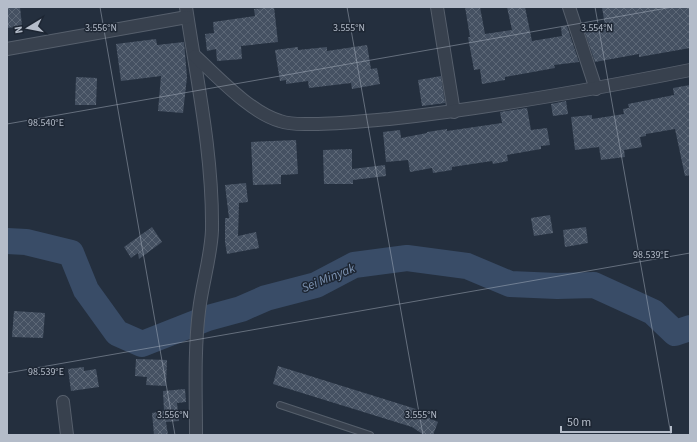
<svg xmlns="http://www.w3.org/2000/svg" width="697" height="442" viewBox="0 0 697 442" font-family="'Source Sans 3',sans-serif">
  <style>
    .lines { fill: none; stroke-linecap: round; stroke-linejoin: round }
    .river { stroke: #394c67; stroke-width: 26 }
    .building { fill: url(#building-cross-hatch) }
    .lane-casing { stroke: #565f6c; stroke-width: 8 }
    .street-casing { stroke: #565f6c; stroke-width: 14 }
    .lane { stroke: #38414e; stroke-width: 6 }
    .street { stroke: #38414e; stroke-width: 12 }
    .ticks { fill: none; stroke: #b4bcc9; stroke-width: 1; stroke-opacity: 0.45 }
    .labels { text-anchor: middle; stroke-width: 3; stroke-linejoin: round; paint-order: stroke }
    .water-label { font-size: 13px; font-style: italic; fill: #7c92b1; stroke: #1d2633 }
    .ticks-label { font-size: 10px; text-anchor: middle; fill: #b4bcc9; stroke: #1d2633; stroke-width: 3; stroke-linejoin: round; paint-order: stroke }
  </style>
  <defs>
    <pattern id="building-cross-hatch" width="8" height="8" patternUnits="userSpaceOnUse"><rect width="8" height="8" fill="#455162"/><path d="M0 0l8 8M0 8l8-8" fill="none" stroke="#5d6877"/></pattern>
  </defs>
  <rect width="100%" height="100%" fill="#242f3e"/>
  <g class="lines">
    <path class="river" d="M 7,241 L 26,242 L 71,253 L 86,290 L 117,333 L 142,344 L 208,318 L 241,309 L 266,298 L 316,285 L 354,265 L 407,258 L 467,266 L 510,284 L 557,286 L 594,285 L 653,312 L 675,333 L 690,328"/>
  </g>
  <g class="building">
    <path d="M 7,7 L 20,7 L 22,26 L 7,28 Z"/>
    <path d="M 274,7 L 278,42 L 241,46 L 242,59 L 217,61 L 216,49 L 207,51 L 205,34 L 214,33 L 213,22 L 255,16 L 254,9 Z"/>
    <path d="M 465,7 L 480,7 L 485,34 L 512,30 L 507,7 L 525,7 L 532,41 L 562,36 L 561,27 L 567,26 L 579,62 L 554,65 L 555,68 L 505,77 L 505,80 L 482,84 L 480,69 L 474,70 L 468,37 L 470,37 Z"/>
    <path d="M 602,7 L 690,7 L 690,48 L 639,57 L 639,54 L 595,62 L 584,30 L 605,26 Z"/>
    <path d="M 156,39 L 157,45 L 184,42 L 187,77 L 183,113 L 158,111 L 161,76 L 121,81 L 116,44 Z"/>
    <path d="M 367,45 L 371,69 L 377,68 L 380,84 L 352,89 L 351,83 L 309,88 L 308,81 L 286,84 L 286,80 L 280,81 L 275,50 L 298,47 L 298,50 L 327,47 L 327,51 Z"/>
    <path d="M 441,76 L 445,103 L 422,106 L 418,80 Z"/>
    <path d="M 76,77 L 97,78 L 96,105 L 75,105 Z"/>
    <path d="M 690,85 L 690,175 L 685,176 L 675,129 L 646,134 L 646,136 L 640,137 L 642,147 L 624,150 L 625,157 L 601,160 L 599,147 L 575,150 L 571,117 L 592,115 L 592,119 L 624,114 L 623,109 L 629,108 L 628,104 L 674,95 L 673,88 Z"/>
    <path d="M 566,101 L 568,114 L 553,116 L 551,104 Z"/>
    <path d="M 527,108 L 531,130 L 547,128 L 550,145 L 541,146 L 541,149 L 507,155 L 508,161 L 493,164 L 492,161 L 452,167 L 452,170 L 433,173 L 432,168 L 410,172 L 408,160 L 386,162 L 383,132 L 400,130 L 401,138 L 427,133 L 427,132 L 447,129 L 447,131 L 502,123 L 500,112 Z"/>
    <path d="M 296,140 L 298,174 L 281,175 L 281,184 L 253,185 L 251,142 Z"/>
    <path d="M 352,149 L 352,169 L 385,165 L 386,176 L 353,180 L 353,184 L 324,184 L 323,150 Z"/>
    <path d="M 246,183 L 248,202 L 239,203 L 238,236 L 256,232 L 259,248 L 227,254 L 225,242 L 225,218 L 229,218 L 225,185 Z"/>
    <path d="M 550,215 L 553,233 L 534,236 L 531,218 Z"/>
    <path d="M 152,227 L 162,242 L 139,259 L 138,253 L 131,258 L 124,247 Z"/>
    <path d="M 586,227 L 588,243 L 565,247 L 563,230 Z"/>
    <path d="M 14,311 L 45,313 L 43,338 L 12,337 Z"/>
    <path d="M 136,359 L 167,360 L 166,386 L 146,385 L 147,377 L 135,376 Z"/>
    <path d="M 278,366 L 416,409 L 427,417 L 438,422 L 433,435 L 424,435 L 412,427 L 273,384 Z"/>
    <path d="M 84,367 L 84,371 L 96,369 L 99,387 L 71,391 L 68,369 Z"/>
    <path d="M 185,389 L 186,402 L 177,403 L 179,421 L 166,422 L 168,435 L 154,435 L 152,413 L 164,411 L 163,391 Z"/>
  </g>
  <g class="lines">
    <defs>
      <path id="lane" d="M 280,405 L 370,435"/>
      <g id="street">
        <path d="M 186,7 C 197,81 213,155 212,230 C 211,257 202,284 199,311 C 194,352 196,394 196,435"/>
        <path d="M 437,7 L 454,112"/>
        <path d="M 569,7 L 596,89"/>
        <path d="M 7,49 L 187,17"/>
        <path d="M 195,56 C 218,77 251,113 280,121 C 291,125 302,124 313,124 C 339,124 363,121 389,119 C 490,108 590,90 690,70"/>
        <path d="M 63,402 L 67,435"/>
      </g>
    </defs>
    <use href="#lane" class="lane-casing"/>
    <use href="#street" class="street-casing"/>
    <use href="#lane" class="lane"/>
    <use href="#street" class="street"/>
  </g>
  <path class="ticks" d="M 100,7 L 175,435M 347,7 L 423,435M 595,7 L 671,435M 7,124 L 673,7M 7,373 L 690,253"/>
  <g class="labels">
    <g class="water-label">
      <text transform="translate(328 277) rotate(-22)" y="5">Sei Minyak</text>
    </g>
  </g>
  <g class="ticks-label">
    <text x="101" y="31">3.556°N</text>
    <text x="349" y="31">3.555°N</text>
    <text x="597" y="31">3.554°N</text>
    <text x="46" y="126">98.540°E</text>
    <text x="651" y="258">98.539°E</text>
    <text x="46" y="375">98.539°E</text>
    <text x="173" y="418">3.556°N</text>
    <text x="421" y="418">3.555°N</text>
  </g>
  <rect width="697" height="442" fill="none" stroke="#b4bcc9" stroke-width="16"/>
  <g transform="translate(28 28) rotate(260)" stroke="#1d2633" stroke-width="3" paint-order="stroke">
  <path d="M0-3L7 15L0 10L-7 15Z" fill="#b4bcc9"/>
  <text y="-6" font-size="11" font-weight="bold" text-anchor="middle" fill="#b4bcc9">N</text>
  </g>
  <path d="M561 426v6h110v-6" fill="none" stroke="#b4bcc9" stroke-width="2"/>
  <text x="567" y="426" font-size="12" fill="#b4bcc9" stroke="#1d2633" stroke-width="3" paint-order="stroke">50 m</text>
</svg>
